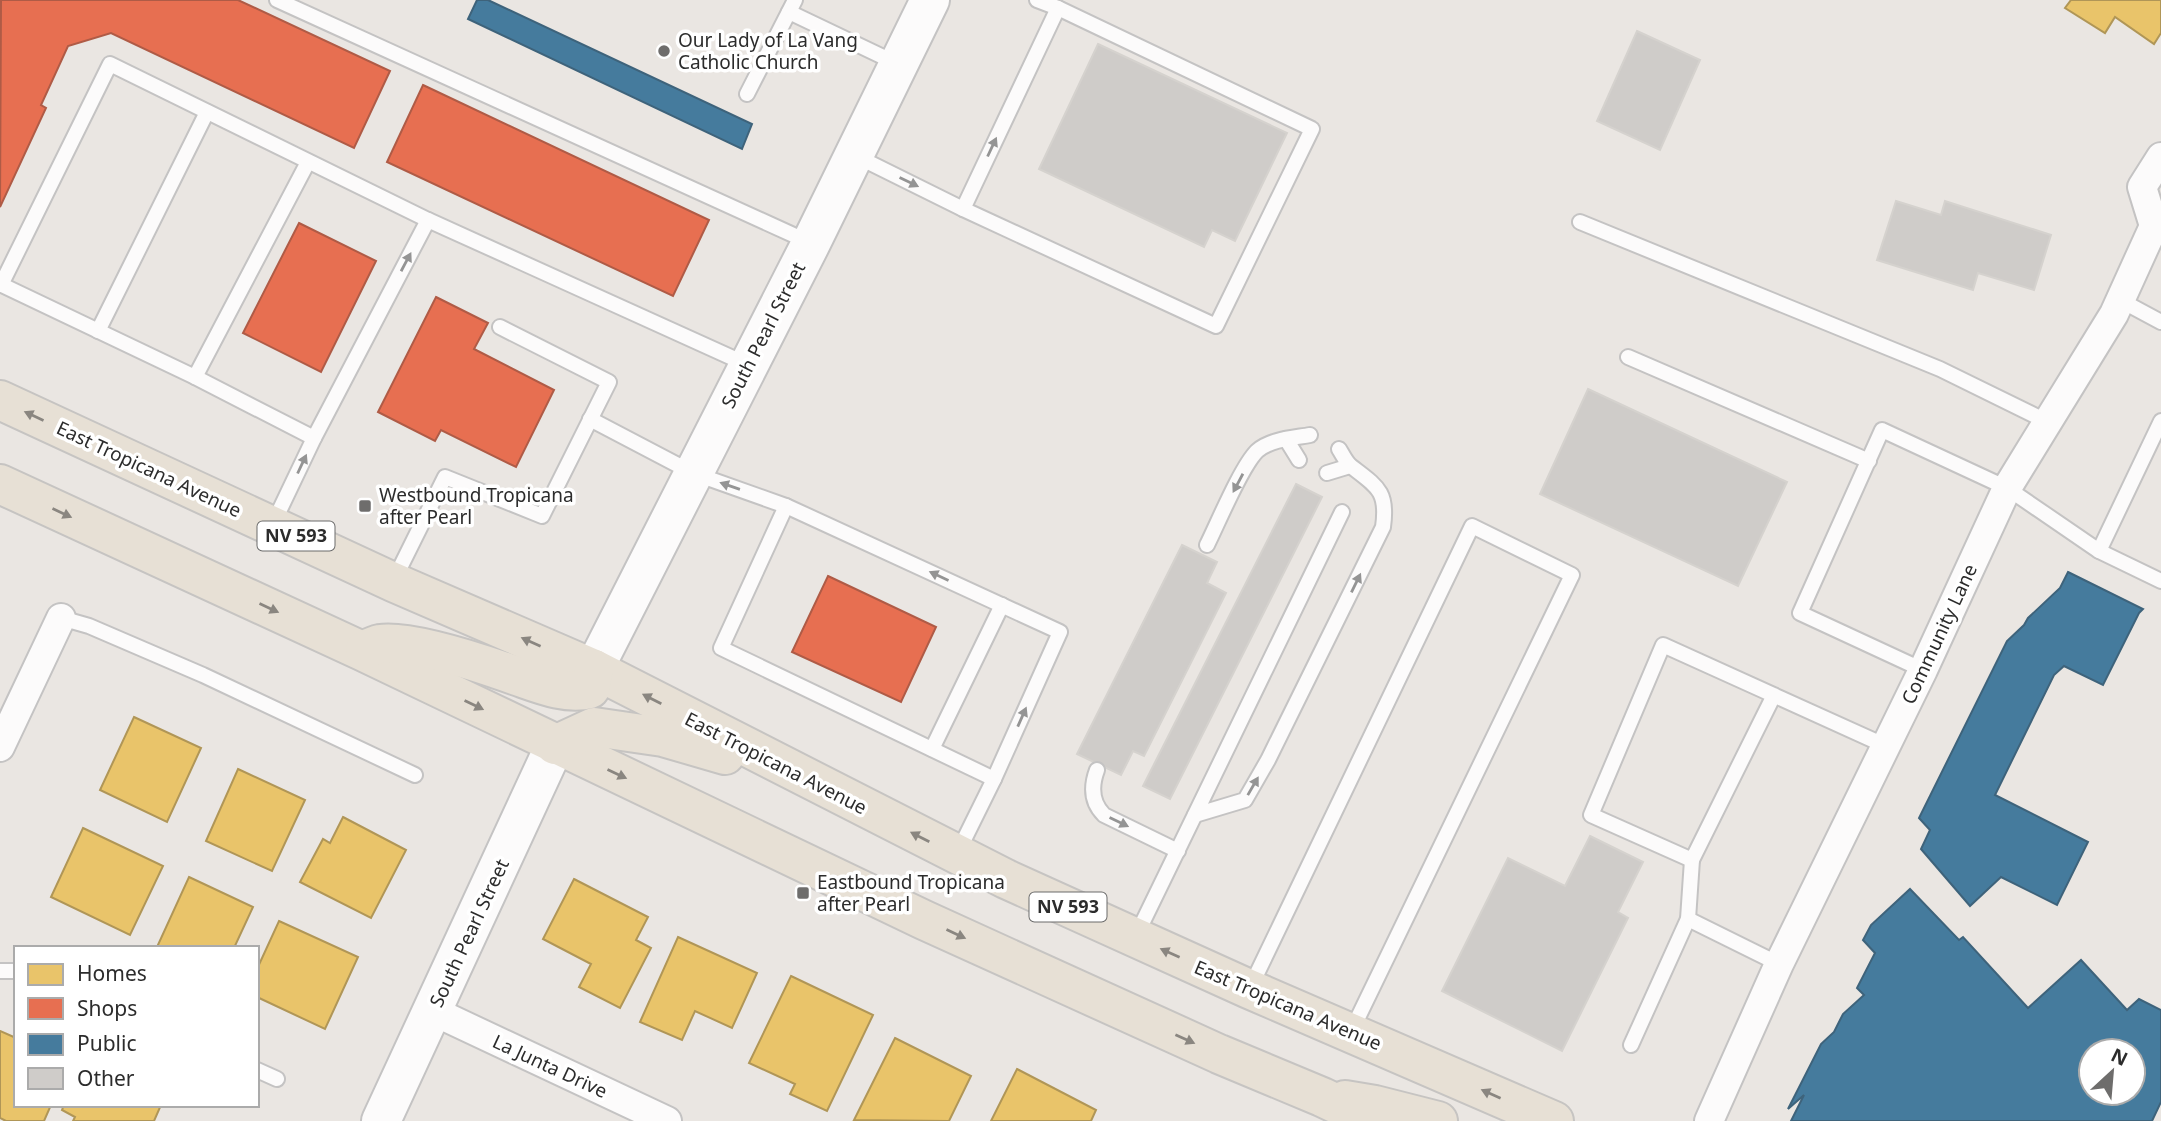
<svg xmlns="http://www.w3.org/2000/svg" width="2161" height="1121" viewBox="0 0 2161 1121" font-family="'Noto Sans',sans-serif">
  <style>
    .homes { fill: #e9c46a; stroke: #b09657; stroke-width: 2 }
    .shops { fill: #e76f51; stroke: #af5b46; stroke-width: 2 }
    .public { fill: #457b9d; stroke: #3e637b; stroke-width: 2; fill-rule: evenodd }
    .building { fill: #cfccc9; stroke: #d5d2ce; stroke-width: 2 }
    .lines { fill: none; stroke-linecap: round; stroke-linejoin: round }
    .lane-casing { stroke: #c4c3c3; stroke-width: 18 }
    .street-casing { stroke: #c4c3c3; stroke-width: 32 }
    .secondary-casing { stroke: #c4c3c3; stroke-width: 42 }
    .primary-casing { stroke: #c6c4c2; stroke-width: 42 }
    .lane { stroke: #fcfbfb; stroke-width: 14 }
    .street { stroke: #fcfbfb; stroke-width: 28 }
    .secondary { stroke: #fcfbfb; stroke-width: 38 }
    .primary { stroke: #e7e0d5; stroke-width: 38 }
    .oneway { fill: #949494 }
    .oneway2 { fill: #8a8680 }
    .poi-dot { fill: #6e6d6c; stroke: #fff; stroke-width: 2.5 }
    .labels { text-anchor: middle; stroke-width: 7; stroke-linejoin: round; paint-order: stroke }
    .shield { fill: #fff; stroke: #6b6b6b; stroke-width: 2 }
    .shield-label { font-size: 18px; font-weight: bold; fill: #2c2c2c }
    .poi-label { font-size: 19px; fill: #2c2c2c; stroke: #fff; text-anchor: start }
    .street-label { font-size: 19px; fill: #2c2c2c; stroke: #fff }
  </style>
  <rect width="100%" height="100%" fill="#eae6e2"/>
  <g class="homes">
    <path d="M 2071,0 L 2161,0 L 2161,33 L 2154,44 L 2115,17 L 2105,33 L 2065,8 Z"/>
    <path d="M 134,717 L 201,748 L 167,822 L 100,790 Z"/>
    <path d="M 238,769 L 305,800 L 272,871 L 206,841 Z"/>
    <path d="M 343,817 L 406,850 L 371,918 L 300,882 L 323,839 L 330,843 Z"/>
    <path d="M 83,828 L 163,866 L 130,935 L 51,897 Z"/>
    <path d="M 189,877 L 253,907 L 234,948 L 157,947 Z"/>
    <path d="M 574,879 L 648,917 L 636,940 L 651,948 L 620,1008 L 579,987 L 591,964 L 543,939 Z"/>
    <path d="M 279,921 L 358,957 L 325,1029 L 257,997 L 257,969 Z"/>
    <path d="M 678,937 L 757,973 L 732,1028 L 695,1011 L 682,1040 L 640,1022 Z"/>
    <path d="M 791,976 L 873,1015 L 827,1111 L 790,1094 L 795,1084 L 749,1063 Z"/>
    <path d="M 0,1031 L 16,1038 L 16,1105 L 51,1105 L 44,1121 L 6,1121 L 0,1118 Z"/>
    <path d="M 895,1038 L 971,1076 L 949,1121 L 854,1120 Z"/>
    <path d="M 1017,1069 L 1096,1110 L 1091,1121 L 991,1121 Z"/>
    <path d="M 64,1105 L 161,1105 L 154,1121 L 73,1121 L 75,1117 L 62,1110 Z"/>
  </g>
  <g class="shops">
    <path d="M 1,0 L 238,0 L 390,71 L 354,148 L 111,33 L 68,46 L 41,105 L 46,108 L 0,207 Z"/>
    <path d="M 423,85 L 709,220 L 673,296 L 387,162 Z"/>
    <path d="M 299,223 L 376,261 L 321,372 L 243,333 Z"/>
    <path d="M 436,297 L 488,323 L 474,349 L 554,390 L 516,467 L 441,430 L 435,441 L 378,412 Z"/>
    <path d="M 828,576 L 936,627 L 901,702 L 792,652 Z"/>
  </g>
  <g class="public">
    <path d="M 477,0 L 488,0 L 752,124 L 742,149 L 468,19 Z"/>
    <path d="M 2068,572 L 2143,609 L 2139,613 L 2103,685 L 2064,666 L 2054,675 L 1995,795 L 2088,842 L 2057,905 L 2001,877 L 1970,906 L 1921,849 L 1930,830 L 1919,818 L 2007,641 L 2024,625 L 2028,618 L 2060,588 Z"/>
    <path d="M 1910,889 L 1959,940 L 1963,937 L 2028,1008 L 2081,960 L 2127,1010 L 2139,999 L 2161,1010 L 2161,1102 L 2152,1121 L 1791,1121 L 1804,1095 L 1788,1109 L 1821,1044 L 1834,1032 L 1843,1014 L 1864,995 L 1857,988 L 1875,953 L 1863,940 L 1871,925 ZM 2091,1051 L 2133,1051 L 2133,1093 L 2091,1093 Z"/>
  </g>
  <g class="building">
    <path d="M 1637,31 L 1700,60 L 1660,150 L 1597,121 Z"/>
    <path d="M 1098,44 L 1287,133 L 1235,241 L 1212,230 L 1204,247 L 1039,169 Z"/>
    <path d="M 1896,201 L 1941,215 L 1945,201 L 2051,235 L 2034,290 L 1978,273 L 1973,290 L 1877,260 Z"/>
    <path d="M 1588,389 L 1787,482 L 1738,586 L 1540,494 Z"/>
    <path d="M 1296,484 L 1322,497 L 1170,799 L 1143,786 Z"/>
    <path d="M 1182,545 L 1217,562 L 1207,583 L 1226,593 L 1144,756 L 1133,751 L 1121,775 L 1077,754 Z"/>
    <path d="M 1590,836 L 1643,862 L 1618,912 L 1628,918 L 1562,1051 L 1442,991 L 1508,858 L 1565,886 Z"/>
  </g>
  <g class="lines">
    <defs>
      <g id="lane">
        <path d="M 277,0 L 811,243"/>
        <path d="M 789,12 L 898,64"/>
        <path d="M 747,94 L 795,0"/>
        <path d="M 854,155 L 963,209 L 1216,326 L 1312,129 L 1058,8 L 1037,0"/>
        <path d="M 963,209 L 1058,8"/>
        <path d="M 1580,222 L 1940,369 L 2048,422"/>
        <path d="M 0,284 L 195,377 L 314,438"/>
        <path d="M 1,285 L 110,64 L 428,220 L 746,364"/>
        <path d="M 2120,300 L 2161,322"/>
        <path d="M 98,331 L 207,112"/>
        <path d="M 1628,357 L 1869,461"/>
        <path d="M 195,377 L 308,162"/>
        <path d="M 590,419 L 693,473 L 786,506 L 1060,632 L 994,779 L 957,854"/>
        <path d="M 1286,439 L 1299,460"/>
        <path d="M 1327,473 L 1350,466"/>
        <path d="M 786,506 L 721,648 L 994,779"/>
        <path d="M 273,524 L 314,438 L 428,220"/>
        <path d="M 1207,545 C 1218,523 1241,467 1257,451 C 1271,439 1293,438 1310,435"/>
        <path d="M 2099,551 L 2161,421"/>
        <path d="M 394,580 L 445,477 L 542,516 L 609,382 L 500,327"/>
        <path d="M 61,618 L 89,626 L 203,675 L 415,775"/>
        <path d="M 1923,670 L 1800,613 L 1882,430 L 2007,488 L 2099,551 L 2161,581"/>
        <path d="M 1774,695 L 1692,860 L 1591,815 L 1663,645 L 1886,746"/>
        <path d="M 932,749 L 1002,605"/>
        <path d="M 1097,770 C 1091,786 1091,802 1104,815 L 1178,851"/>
        <path d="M 1195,815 L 1245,800 L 1268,760 L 1383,527 C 1388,492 1378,487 1352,467 C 1346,463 1343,455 1339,449"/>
        <path d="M 1688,919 L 1779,964"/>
        <path d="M 1136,936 L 1342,512"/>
        <path d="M 0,971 L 16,971"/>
        <path d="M 1250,988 L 1472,526 L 1572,575 L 1351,1032"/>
        <path d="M 1631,1045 L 1688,919 L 1692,860"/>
        <path d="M 257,1070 L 277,1079"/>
      </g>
      <g id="street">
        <path d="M 0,747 L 61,618"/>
        <path d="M 433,1011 L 667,1121"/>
        <path d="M 1709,1121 L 1779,964 L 1923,670 L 2007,488 L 2114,314 L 2154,226 L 2142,187 L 2161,157"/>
      </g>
      <g id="secondary">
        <path d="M 594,669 L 811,243 L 930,0"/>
        <path d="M 381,1121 L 555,745"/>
      </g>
      <g id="primary">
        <path d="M 0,400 L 393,582 L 594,669 L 1006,879 L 1249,989 L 1554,1121"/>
        <path d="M 0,484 L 362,651 L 924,920 L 1219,1054 L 1322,1097 L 1372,1121"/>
        <path d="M 365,650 C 369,648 375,645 380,644 C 411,639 486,665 517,676 C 540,684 566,695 590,689 L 594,669"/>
        <path d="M 555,745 L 594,727 L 663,737 L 725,755"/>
        <path d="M 1345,1100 L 1375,1105 L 1438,1121"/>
      </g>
    </defs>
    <use href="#lane" class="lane-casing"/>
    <use href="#street" class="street-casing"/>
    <use href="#secondary" class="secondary-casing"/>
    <use href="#primary" class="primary-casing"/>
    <use href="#lane" class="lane"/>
    <use href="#street" class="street"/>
    <use href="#secondary" class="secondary"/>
    <use href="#primary" class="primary"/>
  </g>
  <defs><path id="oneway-solid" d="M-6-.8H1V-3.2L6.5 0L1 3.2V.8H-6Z" transform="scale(1.75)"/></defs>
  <g class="oneway">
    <use href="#oneway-solid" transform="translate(992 147) rotate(-65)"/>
    <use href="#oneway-solid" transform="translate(909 182) rotate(26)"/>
    <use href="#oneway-solid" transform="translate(406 262) rotate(-62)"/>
    <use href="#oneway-solid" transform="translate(302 464) rotate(-65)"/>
    <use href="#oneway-solid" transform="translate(1238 483) rotate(118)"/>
    <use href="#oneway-solid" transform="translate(730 486) rotate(-161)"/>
    <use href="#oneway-solid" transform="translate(939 576) rotate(-155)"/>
    <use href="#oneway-solid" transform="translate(1356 583) rotate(-64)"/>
    <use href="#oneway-solid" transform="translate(1022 717) rotate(-66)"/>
    <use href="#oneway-solid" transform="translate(1253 786) rotate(-60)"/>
    <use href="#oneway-solid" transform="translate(1119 822) rotate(26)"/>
  </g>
  <g class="oneway2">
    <use href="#oneway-solid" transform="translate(34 416) rotate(-155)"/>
    <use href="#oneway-solid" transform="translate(62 513) rotate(25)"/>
    <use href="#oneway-solid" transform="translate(269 608) rotate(25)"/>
    <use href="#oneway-solid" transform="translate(531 642) rotate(-156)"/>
    <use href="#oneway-solid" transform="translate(652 699) rotate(-153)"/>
    <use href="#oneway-solid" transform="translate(474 705) rotate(26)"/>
    <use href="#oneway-solid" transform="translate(617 774) rotate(25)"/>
    <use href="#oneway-solid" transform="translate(920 837) rotate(-153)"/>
    <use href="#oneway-solid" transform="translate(956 934) rotate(25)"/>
    <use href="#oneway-solid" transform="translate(1170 953) rotate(-156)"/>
    <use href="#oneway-solid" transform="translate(1185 1039) rotate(24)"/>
    <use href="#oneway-solid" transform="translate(1491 1094) rotate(-156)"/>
  </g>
  <g class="poi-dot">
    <circle cx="664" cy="51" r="7"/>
    <rect x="358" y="499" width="14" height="14" rx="3.5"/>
    <rect x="796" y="886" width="14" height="14" rx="3.5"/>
  </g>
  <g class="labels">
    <g class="shield">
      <rect x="257.5" y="521.5" width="77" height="29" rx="5"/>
      <rect x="1029.5" y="892.5" width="77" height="29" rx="5"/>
    </g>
    <g class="shield-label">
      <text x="296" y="542">NV 593</text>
      <text x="1068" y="913">NV 593</text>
    </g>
    <g class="poi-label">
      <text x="678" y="47">Our Lady of La Vang<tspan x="678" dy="22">Catholic Church</tspan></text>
      <text x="379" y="502">Westbound Tropicana<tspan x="379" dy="22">after Pearl</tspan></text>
      <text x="817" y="889">Eastbound Tropicana<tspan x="817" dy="22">after Pearl</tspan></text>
    </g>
    <g class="street-label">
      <text transform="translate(763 335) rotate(-63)" y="7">South Pearl Street</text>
      <text transform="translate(149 469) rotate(25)" y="7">East Tropicana Avenue</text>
      <text transform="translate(1939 634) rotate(-65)" y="7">Community Lane</text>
      <text transform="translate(776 763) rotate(27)" y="7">East Tropicana Avenue</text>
      <text transform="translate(469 933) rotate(-65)" y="7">South Pearl Street</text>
      <text transform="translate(1288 1005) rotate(23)" y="7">East Tropicana Avenue</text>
      <text transform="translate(550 1066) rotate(25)" y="7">La Junta Drive</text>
    </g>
  </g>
  <rect x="14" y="946" width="245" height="161" fill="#ffffff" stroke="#ababab" stroke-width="2"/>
  <rect x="28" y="964" width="35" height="21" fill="#e9c46a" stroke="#ababab" stroke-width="2"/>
  <text x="77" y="981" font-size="21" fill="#2c2c2c">Homes</text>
  <rect x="28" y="998" width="35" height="21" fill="#e76f51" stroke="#ababab" stroke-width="2"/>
  <text x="77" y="1016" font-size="21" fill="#2c2c2c">Shops</text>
  <rect x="28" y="1034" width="35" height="21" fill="#457b9d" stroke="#ababab" stroke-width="2"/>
  <text x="77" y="1051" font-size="21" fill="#2c2c2c">Public</text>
  <rect x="28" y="1068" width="35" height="21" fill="#cfccc9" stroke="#ababab" stroke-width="2"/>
  <text x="77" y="1086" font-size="21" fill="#2c2c2c">Other</text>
  <g transform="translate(2112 1072) rotate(26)"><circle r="33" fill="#ffffff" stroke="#ababab" stroke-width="2"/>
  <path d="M0-5L12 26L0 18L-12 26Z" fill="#6e6d6c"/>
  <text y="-10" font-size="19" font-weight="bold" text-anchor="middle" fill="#2c2c2c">N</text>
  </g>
</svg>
